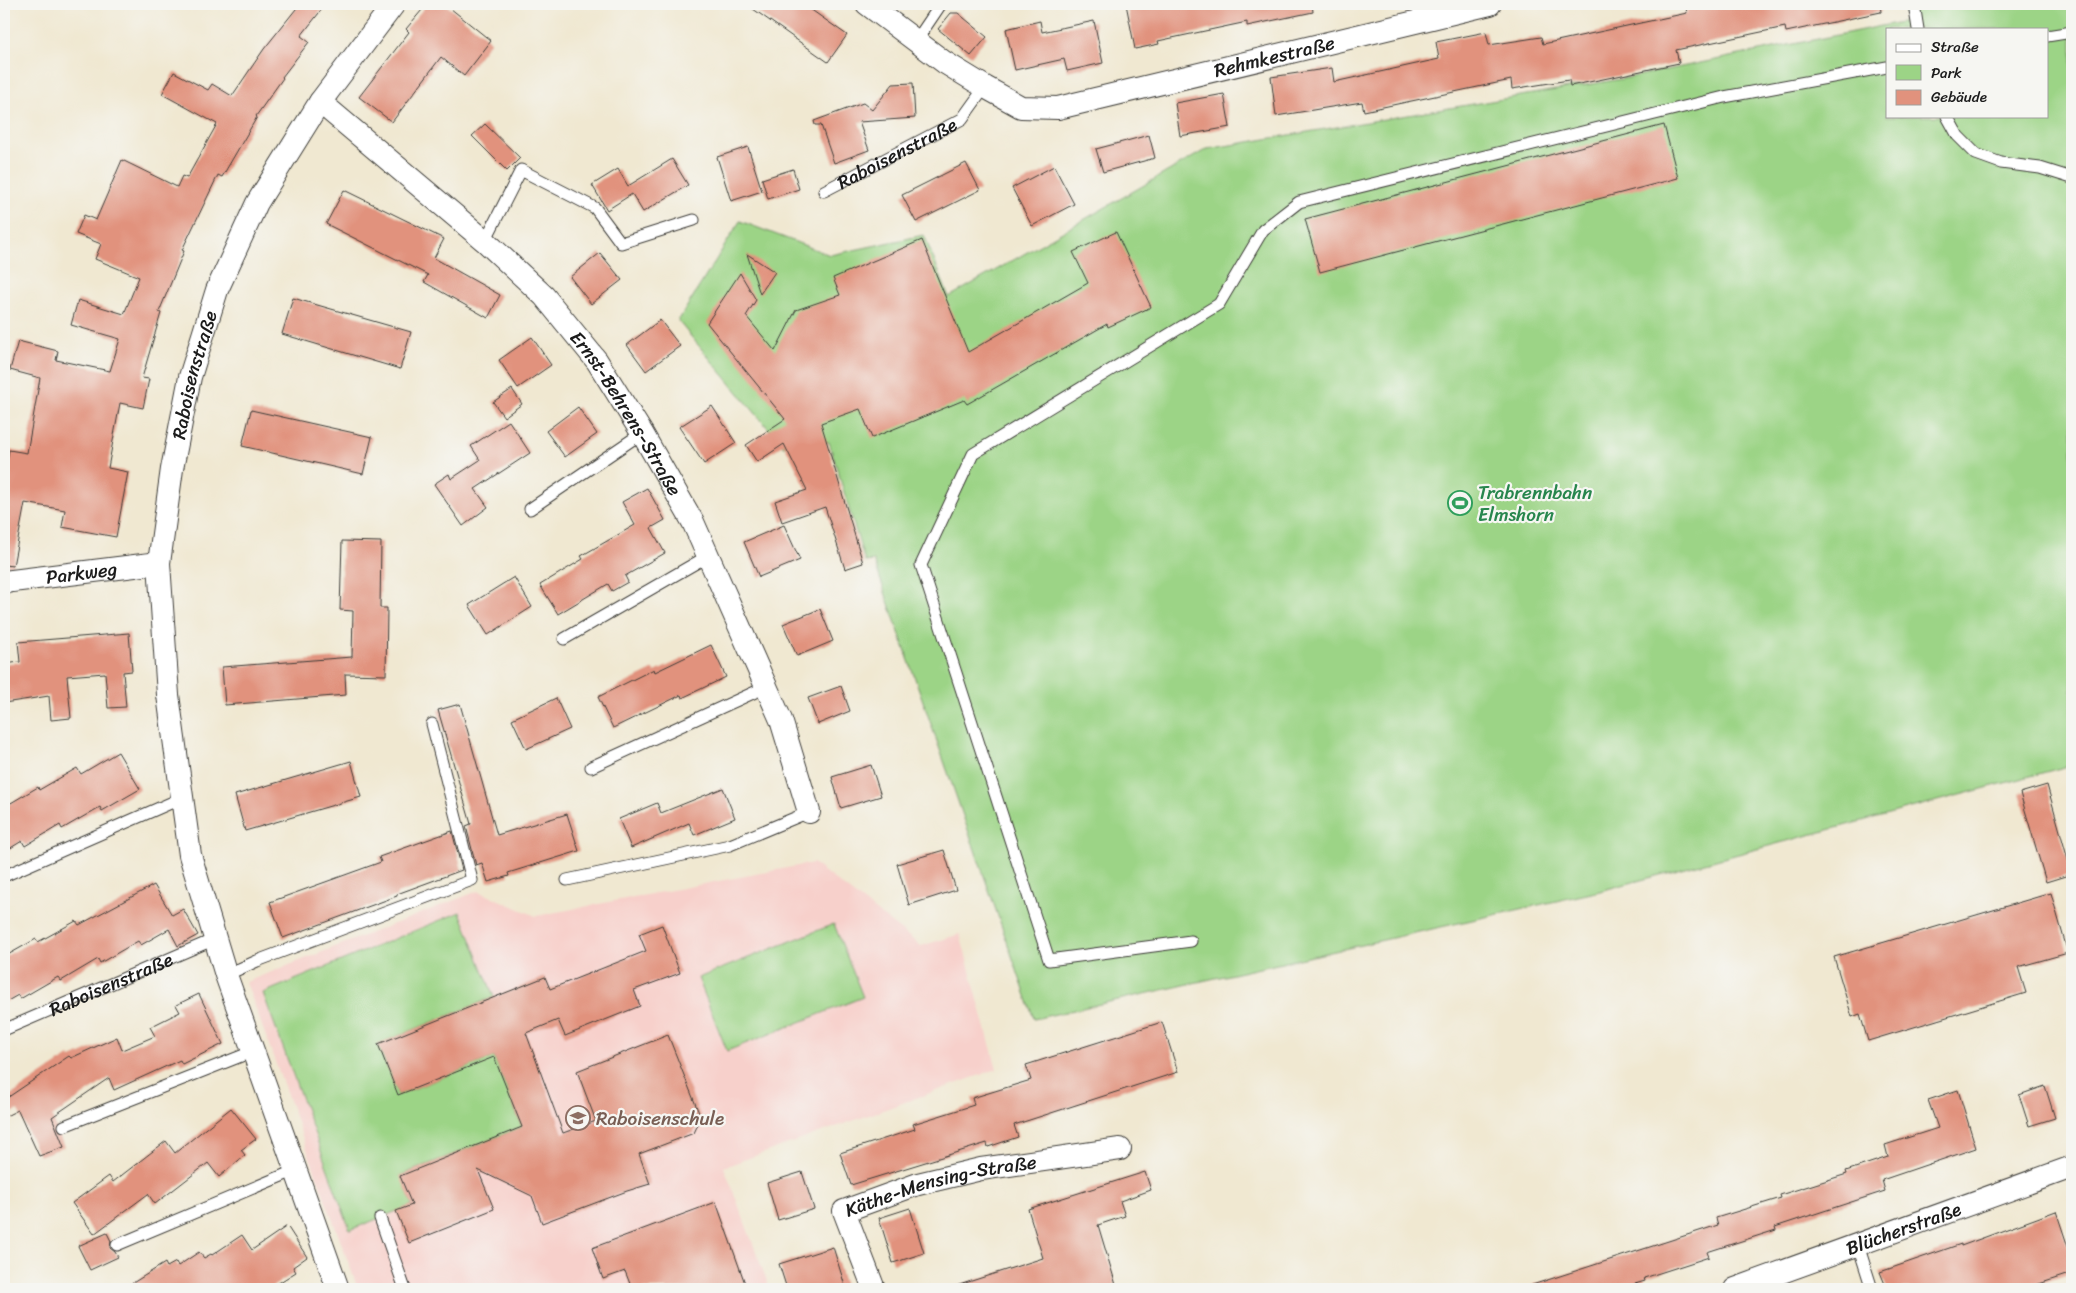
<svg xmlns="http://www.w3.org/2000/svg" width="2076" height="1293" viewBox="0 0 2076 1293" font-family="Sriracha,sans-serif">
  <style>
    .built { fill: #f7d0cb }
    .green { fill: #9cd486; stroke: #5c7851; fill-rule: evenodd }
    .building { fill: #e1927d }
    .lines { fill: none; stroke-linecap: round; stroke-linejoin: round }
    .lane-casing { stroke: #3c3b37; stroke-width: 13 }
    .street-casing { stroke: #3c3b37; stroke-width: 24 }
    .lane { stroke: #fff; stroke-width: 11 }
    .street { stroke: #fff; stroke-width: 22 }
    .labels { text-anchor: middle; stroke-width: 4.5; stroke-linejoin: round; paint-order: stroke }
    .street-label { font-size: 19px; fill: #1c1c1c; stroke: #f6f6f2 }
    .leisure-label { font-size: 19px; fill: #27864d; stroke: #f6f6f2; text-anchor: start }
    .education-label { font-size: 19px; fill: #785e54; stroke: #f6f6f2; text-anchor: start }
  </style>
  <rect width="100%" height="100%" fill="#f6f6f2"/>
  <filter id="ink" filterUnits="userSpaceOnUse"><feTurbulence type="fractalNoise" baseFrequency=".02" numOctaves="2"/><feDisplacementMap in="SourceGraphic" scale="10" xChannelSelector="R" yChannelSelector="G"/><feConvolveMatrix kernelMatrix="1 2 1 2 8 2 1 2 1" color-interpolation-filters="sRGB"/></filter>
  <filter id="wash" filterUnits="userSpaceOnUse"><feTurbulence type="fractalNoise" baseFrequency=".0096" numOctaves="4" result="noise"/><feDisplacementMap in="SourceGraphic" scale="20" xChannelSelector="R" yChannelSelector="G"/><feGaussianBlur stdDeviation="1.12" result="paint"/><feColorMatrix in="noise" values="0 0 0 0 0 0 0 0 0 0 0 0 0 0 0 0 0 1.4 0 .05"/><feComposite in="paint" operator="in"/></filter>
  <g filter="url(#wash)">
    <rect width="100%" height="100%" fill="#f0e8d1"/>
    <path class="built" d="M 813,863 L 921,946 L 960,934 L 997,1069 L 724,1167 L 770,1289 L 358,1289 L 246,982 L 478,891 L 536,916 Z"/>
    <g class="green">
      <path d="M 1903,4 L 2072,4 L 2072,765 L 1596,892 L 1034,1019 L 874,561 L 865,562 L 829,442 L 783,446 L 678,321 L 740,221 L 830,255 L 924,235 L 949,297 L 1207,149 L 1627,78 L 1906,21 ZM 1887,29 L 2047,29 L 2047,116 L 1887,116 Z"/>
      <path d="M 460,912 L 494,997 L 378,1044 L 398,1095 L 494,1057 L 522,1127 L 401,1175 L 412,1205 L 350,1230 L 263,993 Z"/>
      <path d="M 834,924 L 863,997 L 727,1051 L 698,978 Z"/>
    </g>
    <g id="blocks">
      <g class="building">
        <path d="M 300,4 L 326,4 L 301,36 L 309,42 L 282,77 L 283,78 L 256,116 L 257,117 L 222,177 L 218,175 L 182,250 L 184,251 L 159,312 L 161,313 L 142,378 L 149,379 L 143,408 L 120,403 L 108,468 L 128,472 L 116,537 L 62,527 L 65,510 L 25,503 L 13,566 L 4,565 L 4,480 L 9,450 L 27,453 L 40,378 L 10,370 L 18,341 L 58,351 L 56,360 L 110,371 L 120,339 L 71,325 L 78,300 L 124,314 L 139,277 L 95,259 L 101,244 L 76,234 L 84,215 L 96,220 L 122,160 L 177,187 L 182,176 L 187,178 L 217,124 L 162,94 L 174,72 L 208,90 L 212,84 L 232,96 L 264,49 Z"/>
        <path d="M 427,4 L 445,4 L 491,41 L 464,76 L 441,57 L 392,122 L 359,97 L 409,32 L 406,29 Z"/>
        <path d="M 746,4 L 803,4 L 847,35 L 828,62 Z"/>
        <path d="M 1126,4 L 1312,4 L 1313,12 L 1247,26 L 1247,22 L 1158,41 L 1159,44 L 1135,49 Z"/>
        <path d="M 1685,4 L 1880,4 L 1881,12 L 1786,32 L 1785,27 L 1676,50 L 1679,63 L 1570,86 L 1569,80 L 1512,89 L 1511,80 L 1364,111 L 1362,102 L 1276,116 L 1271,77 L 1332,68 L 1334,82 L 1439,59 L 1436,42 L 1486,32 L 1489,45 L 1541,37 L 1543,44 L 1687,13 Z"/>
        <path d="M 951,13 L 958,13 L 987,37 L 971,56 L 938,29 Z"/>
        <path d="M 1040,21 L 1042,32 L 1094,21 L 1103,63 L 1067,71 L 1064,59 L 1015,70 L 1006,29 Z"/>
        <path d="M 913,83 L 915,118 L 859,122 L 869,150 L 834,163 L 821,125 L 815,125 L 814,121 L 863,103 L 872,110 L 893,84 Z"/>
        <path d="M 1224,94 L 1230,127 L 1180,136 L 1175,103 Z"/>
        <path d="M 485,124 L 520,158 L 507,171 L 472,136 Z"/>
        <path d="M 1664,125 L 1678,178 L 1320,272 L 1305,219 Z"/>
        <path d="M 1149,135 L 1155,158 L 1103,172 L 1096,149 Z"/>
        <path d="M 748,147 L 762,191 L 731,201 L 717,157 Z"/>
        <path d="M 672,159 L 688,185 L 643,212 L 632,194 L 607,210 L 592,185 L 618,169 L 628,186 Z"/>
        <path d="M 966,163 L 980,190 L 916,222 L 902,195 Z"/>
        <path d="M 1054,166 L 1074,204 L 1032,226 L 1012,188 Z"/>
        <path d="M 793,169 L 799,189 L 768,199 L 762,179 Z"/>
        <path d="M 344,190 L 444,239 L 434,258 L 500,295 L 488,318 L 424,282 L 428,275 L 326,224 Z"/>
        <path d="M 1116,232 L 1151,307 L 1108,327 L 1107,324 L 967,404 L 964,400 L 872,438 L 860,409 L 821,423 L 863,563 L 845,569 L 825,507 L 782,522 L 775,501 L 807,490 L 784,444 L 757,462 L 746,445 L 785,419 L 707,323 L 740,273 L 756,300 L 746,316 L 775,351 L 796,310 L 840,295 L 833,278 L 922,240 L 968,352 L 1088,283 L 1073,252 Z"/>
        <path d="M 600,253 L 622,280 L 591,304 L 570,277 Z"/>
        <path d="M 747,254 L 775,272 L 760,294 Z"/>
        <path d="M 293,298 L 411,332 L 400,369 L 282,334 Z"/>
        <path d="M 660,320 L 680,346 L 646,371 L 627,345 Z"/>
        <path d="M 532,337 L 551,365 L 518,388 L 499,360 Z"/>
        <path d="M 512,389 L 522,404 L 504,417 L 493,402 Z"/>
        <path d="M 712,406 L 736,443 L 704,464 L 679,427 Z"/>
        <path d="M 578,407 L 597,434 L 565,457 L 546,431 Z"/>
        <path d="M 251,410 L 372,437 L 363,474 L 242,446 Z"/>
        <path d="M 509,421 L 530,453 L 475,489 L 488,507 L 463,526 L 434,484 L 449,474 L 451,479 L 480,460 L 471,446 Z"/>
        <path d="M 647,488 L 665,520 L 651,528 L 665,553 L 625,576 L 628,582 L 612,591 L 608,584 L 558,614 L 540,585 L 583,559 L 581,556 L 635,525 L 622,502 Z"/>
        <path d="M 784,525 L 800,560 L 759,577 L 744,542 Z"/>
        <path d="M 342,541 L 381,542 L 380,608 L 387,608 L 386,675 L 345,674 L 346,695 L 225,705 L 222,667 L 352,657 L 353,611 L 340,610 Z"/>
        <path d="M 514,577 L 532,607 L 488,635 L 469,605 Z"/>
        <path d="M 820,609 L 833,641 L 797,656 L 783,624 Z"/>
        <path d="M 129,633 L 132,671 L 123,672 L 126,707 L 108,708 L 105,673 L 67,676 L 71,718 L 51,720 L 49,696 L 4,703 L 4,664 L 20,662 L 18,642 Z"/>
        <path d="M 711,645 L 726,677 L 682,698 L 681,695 L 613,728 L 598,697 L 654,669 L 655,672 Z"/>
        <path d="M 841,686 L 850,711 L 818,724 L 808,698 Z"/>
        <path d="M 556,698 L 570,729 L 526,749 L 512,719 Z"/>
        <path d="M 460,704 L 497,835 L 567,814 L 579,851 L 508,873 L 509,876 L 488,882 L 482,863 L 476,865 L 466,826 L 471,824 L 438,710 Z"/>
        <path d="M 118,752 L 140,789 L 102,811 L 100,807 L 62,829 L 60,825 L 25,846 L 22,841 L 4,852 L 4,807 L 38,787 L 39,790 L 77,768 L 81,774 Z"/>
        <path d="M 351,761 L 361,797 L 245,831 L 235,795 Z"/>
        <path d="M 871,765 L 881,796 L 841,808 L 832,777 Z"/>
        <path d="M 2047,785 L 2072,874 L 2046,882 L 2020,793 Z"/>
        <path d="M 723,788 L 735,818 L 694,835 L 689,823 L 631,848 L 619,819 L 657,803 L 661,813 Z"/>
        <path d="M 452,831 L 462,870 L 397,894 L 397,896 L 283,938 L 270,902 L 381,862 L 379,857 Z"/>
        <path d="M 944,850 L 956,890 L 909,905 L 897,864 Z"/>
        <path d="M 154,885 L 172,915 L 183,909 L 198,935 L 178,946 L 169,929 L 141,945 L 138,941 L 100,963 L 98,959 L 61,981 L 58,977 L 20,999 L 18,995 L 4,1003 L 4,957 L 36,939 L 38,942 L 76,921 L 79,925 Z"/>
        <path d="M 2051,893 L 2068,953 L 2018,967 L 2026,993 L 1868,1041 L 1860,1014 L 1852,1017 L 1834,957 Z"/>
        <path d="M 662,925 L 680,973 L 634,990 L 640,1006 L 565,1036 L 558,1020 L 526,1033 L 563,1133 L 596,1121 L 577,1071 L 668,1035 L 701,1118 L 694,1133 L 639,1154 L 650,1184 L 627,1191 L 542,1223 L 532,1196 L 478,1170 L 494,1209 L 409,1243 L 396,1211 L 412,1205 L 400,1176 L 522,1127 L 494,1057 L 398,1095 L 378,1044 L 545,977 L 550,989 L 646,951 L 639,934 Z"/>
        <path d="M 199,994 L 223,1044 L 182,1064 L 180,1060 L 114,1090 L 109,1078 L 52,1117 L 64,1147 L 39,1156 L 18,1110 L 4,1117 L 4,1100 L 69,1056 L 71,1058 L 117,1037 L 122,1050 L 155,1036 L 150,1027 L 180,1012 L 176,1005 Z"/>
        <path d="M 1162,1022 L 1178,1072 L 1014,1125 L 1018,1137 L 988,1147 L 987,1143 L 851,1185 L 840,1153 L 915,1129 L 913,1124 L 974,1105 L 972,1098 L 1031,1080 L 1026,1065 Z"/>
        <path d="M 2045,1086 L 2055,1118 L 2029,1126 L 2019,1095 Z"/>
        <path d="M 1958,1090 L 1976,1148 L 1882,1180 L 1885,1191 L 1775,1227 L 1776,1230 L 1707,1252 L 1709,1257 L 1644,1278 L 1645,1281 L 1618,1289 L 1533,1289 L 1532,1285 L 1718,1225 L 1716,1218 L 1781,1198 L 1780,1195 L 1847,1174 L 1846,1171 L 1888,1157 L 1885,1145 L 1938,1128 L 1928,1100 Z"/>
        <path d="M 231,1108 L 256,1139 L 241,1150 L 245,1155 L 219,1177 L 208,1163 L 155,1204 L 148,1194 L 94,1234 L 72,1203 L 109,1176 L 113,1182 L 166,1141 L 175,1153 Z"/>
        <path d="M 802,1172 L 814,1209 L 778,1220 L 767,1183 Z"/>
        <path d="M 1145,1172 L 1151,1190 L 1120,1201 L 1125,1216 L 1098,1225 L 1116,1285 L 1102,1289 L 957,1289 L 956,1286 L 1043,1258 L 1028,1209 Z"/>
        <path d="M 716,1202 L 747,1289 L 632,1289 L 625,1271 L 603,1279 L 592,1248 Z"/>
        <path d="M 910,1208 L 924,1253 L 893,1263 L 879,1218 Z"/>
        <path d="M 2056,1211 L 2072,1259 L 2072,1273 L 2024,1289 L 1887,1289 L 1880,1272 L 1961,1244 L 1961,1246 Z"/>
        <path d="M 287,1226 L 307,1257 L 293,1267 L 296,1272 L 269,1289 L 123,1289 L 165,1263 L 167,1267 L 176,1262 L 178,1266 L 199,1252 L 204,1258 L 211,1254 L 212,1255 L 242,1235 L 252,1250 Z"/>
        <path d="M 107,1233 L 111,1241 L 110,1248 L 115,1252 L 118,1257 L 90,1270 L 78,1246 Z"/>
        <path d="M 833,1247 L 846,1289 L 787,1289 L 779,1264 Z"/>
      </g>
    </g>
  </g>
  <g filter="url(#ink)">
    <use href="#blocks" fill-opacity="0" stroke="#3c3b37" stroke-width="1"/>
    <g class="lines">
      <defs>
        <g id="lane">
          <path d="M 1914,4 L 1918,29"/>
          <path d="M 2047,36 L 2072,32"/>
          <path d="M 916,41 L 941,4"/>
          <path d="M 1947,116 L 1958,136 L 1976,154 L 2001,163 L 2040,168 L 2072,178"/>
          <path id="s1" d="M 824,191 L 962,119 L 985,87"/>
          <path d="M 485,241 L 521,170 L 595,208 L 621,243 L 694,220"/>
          <path d="M 530,509 L 642,433"/>
          <path d="M 564,639 L 708,556"/>
          <path d="M 591,767 L 766,687"/>
          <path d="M 4,876 L 182,798"/>
          <path d="M 567,880 L 730,845 L 809,812"/>
          <path d="M 1191,941 L 1049,960 L 921,565 L 973,454 L 1219,304 L 1263,230 L 1299,202 L 1724,97 L 1887,67"/>
          <path d="M 226,975 L 257,961 L 472,880 L 432,724"/>
          <path id="s2" d="M 6,1029 L 215,939"/>
          <path d="M 64,1126 L 254,1051"/>
          <path d="M 380,1218 L 405,1289"/>
          <path d="M 117,1245 L 296,1170"/>
          <path d="M 1858,1245 L 1872,1289"/>
        </g>
        <g id="street">
          <path id="s3" d="M 867,4 L 944,62 L 985,87 L 1021,107 L 1058,108 L 1490,4"/>
          <path id="s4" d="M 320,102 L 485,241 L 544,296 L 597,361 L 642,433 L 693,522 L 781,720 L 809,812"/>
          <path id="s5" d="M 4,582 L 159,563"/>
          <path id="s6" d="M 338,1289 L 226,975 L 190,855 L 168,695 L 159,563 L 172,469 L 190,377 L 217,290 L 257,203 L 320,102 L 394,4"/>
          <path id="s7" d="M 874,1289 L 844,1211 L 918,1184 L 981,1169 L 1120,1149"/>
          <path id="s8" d="M 1735,1289 L 2072,1167"/>
        </g>
      </defs>
      <use href="#lane" class="lane-casing"/>
      <use href="#street" class="street-casing"/>
      <use href="#lane" class="lane"/>
      <use href="#street" class="street"/>
    </g>
  </g>
  <defs>
    <symbol id="stadium-ring" viewBox="-11 -11 22 22"><circle r="9.5" fill="#f6f6f2" stroke="#2e9e5b" stroke-width="1.5"/><path d="M0-5a6.5 5 0 1 0 0 10a6.5 5 0 1 0 0-10ZM-3.5-1.8h7v3.6h-7Z" fill="#2e9e5b"/></symbol>
    <symbol id="school-ring" viewBox="-11 -11 22 22"><circle r="9.5" fill="#f6f6f2" stroke="#8d6e63" stroke-width="1.5"/><path d="M0-5L7-2L0 1L-7-2ZM-4 1L0 2.5L4 1V4Q0 6-4 4Z" fill="#8d6e63"/></symbol>
  </defs>
  <g fill-rule="evenodd">
    <use href="#stadium-ring" x="1446" y="489" width="28" height="28"/>
    <use href="#school-ring" x="564" y="1104" width="28" height="28"/>
  </g>
  <g class="labels">
    <g class="street-label">
      <text dy="7" stroke="none"><textPath href="#s3" startOffset="445">Rehmkestraße</textPath></text>
      <text dy="7" stroke="none"><textPath href="#s1" startOffset="82">Raboisenstraße</textPath></text>
      <text dy="7" stroke="none"><textPath href="#s6" startOffset="944">Raboisenstraße</textPath></text>
      <text dy="7" stroke="none"><textPath href="#s4" startOffset="440">Ernst-Behrens-Straße</textPath></text>
      <text dy="7" stroke="none"><textPath href="#s5" startOffset="78">Parkweg</textPath></text>
      <text dy="7" stroke="none"><textPath href="#s2" startOffset="114">Raboisenstraße</textPath></text>
      <text dy="7" stroke="none"><textPath href="#s7" startOffset="184">Käthe-Mensing-Straße</textPath></text>
      <text dy="7" stroke="none"><textPath href="#s8" startOffset="179">Blücherstraße</textPath></text>
    </g>
    <g class="leisure-label">
      <text x="1478" y="499">Trabrennbahn<tspan x="1478" dy="22">Elmshorn</tspan></text>
    </g>
    <g class="education-label">
      <text x="596" y="1125">Raboisenschule</text>
    </g>
  </g>
  <rect width="2076" height="1293" fill="none" stroke="#f6f6f2" stroke-width="20"/>
  <rect x="1886" y="28" width="162" height="90" fill="#f6f6f2" stroke="#9f9f9c"/>
  <rect x="1896" y="44" width="25" height="8" fill="#ffffff" stroke="#9f9f9c"/>
  <text x="1931" y="52" font-size="15" fill="#1c1c1c">Straße</text>
  <rect x="1896" y="65" width="25" height="15" fill="#9cd486" stroke="#9f9f9c"/>
  <text x="1931" y="78" font-size="15" fill="#1c1c1c">Park</text>
  <rect x="1896" y="90" width="25" height="15" fill="#e1927d" stroke="#9f9f9c"/>
  <text x="1931" y="102" font-size="15" fill="#1c1c1c">Gebäude</text>
</svg>
